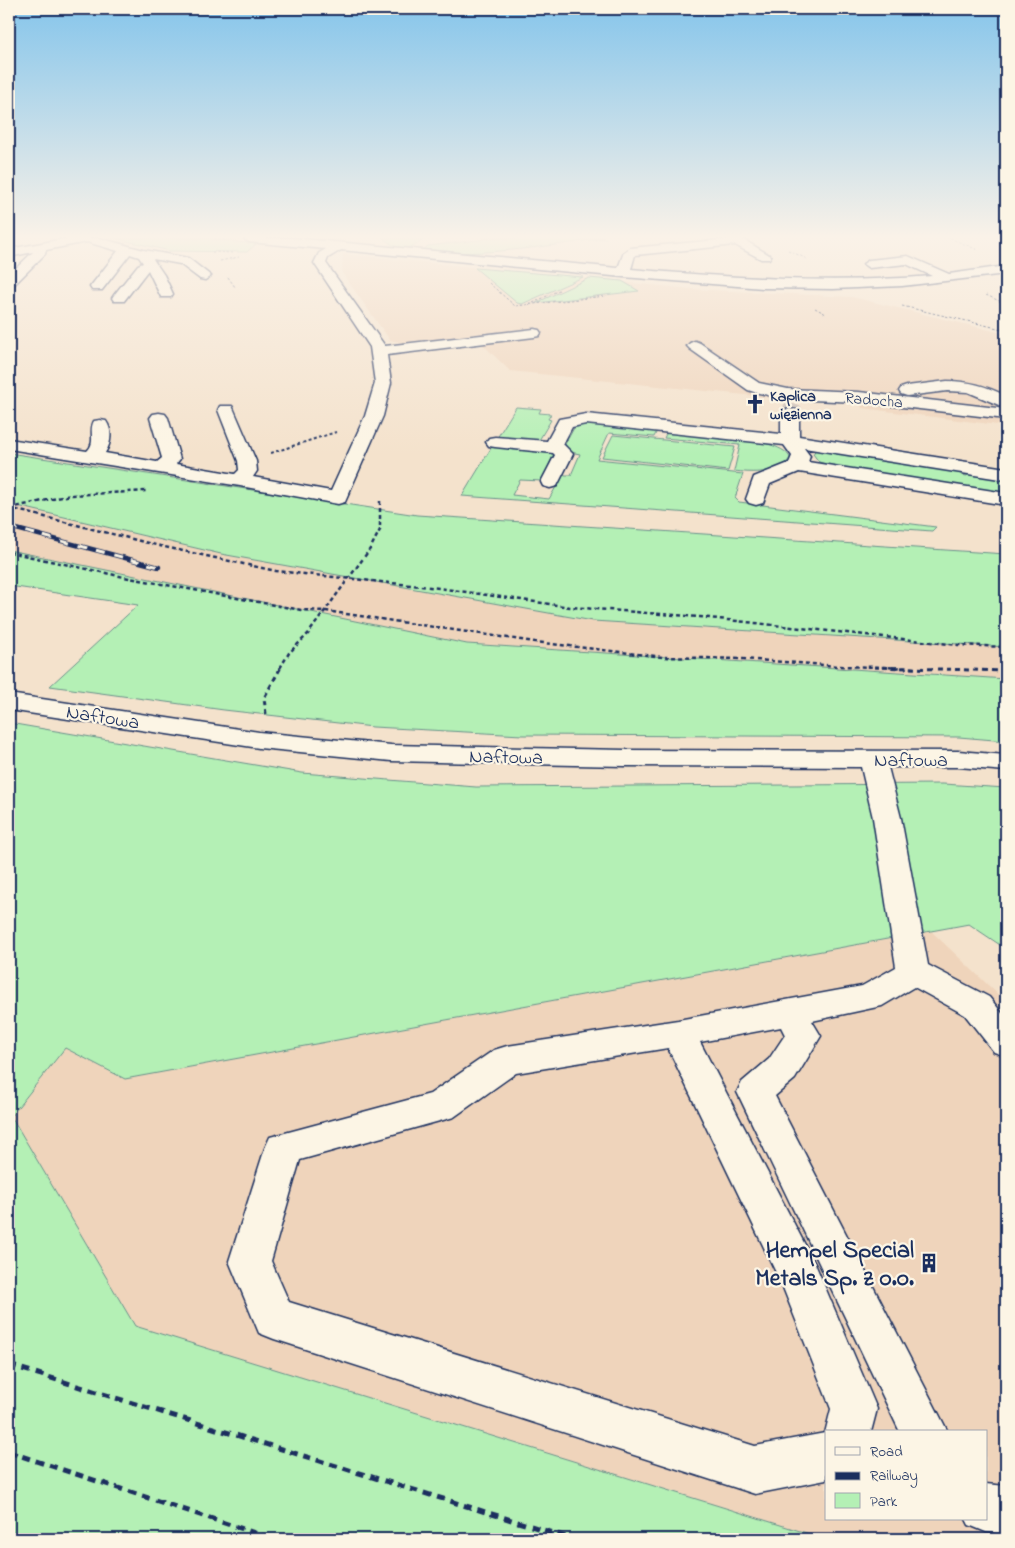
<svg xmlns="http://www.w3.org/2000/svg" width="1015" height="1548" viewBox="0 0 1015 1548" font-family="'Indie Flower',sans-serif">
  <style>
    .built { fill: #efd4bb; fill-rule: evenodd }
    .green { fill: #b4f0b5; stroke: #68908a }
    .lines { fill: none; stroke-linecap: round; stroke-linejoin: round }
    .minor-tunnel { stroke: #c9beb6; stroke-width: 17; stroke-dasharray: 17 9; stroke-linecap: butt }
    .minor-casing { stroke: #1b2f5e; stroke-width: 3 }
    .path-far4 { stroke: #1b2f5e; stroke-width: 1; stroke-dasharray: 2.5 2; stroke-linecap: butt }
    .path-far3 { stroke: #1b2f5e; stroke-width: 2; stroke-dasharray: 3 2.5; stroke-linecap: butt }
    .path-far2 { stroke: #1b2f5e; stroke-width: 2.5; stroke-dasharray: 4 3; stroke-linecap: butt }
    .path-far1 { stroke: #1b2f5e; stroke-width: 3; stroke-dasharray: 5 4; stroke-linecap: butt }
    .path { stroke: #1b2f5e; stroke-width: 5; stroke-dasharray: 8 6; stroke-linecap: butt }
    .minor { fill: #fcf5e5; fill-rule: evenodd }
    .rail-casing { stroke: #1b2f5e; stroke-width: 4.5 }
    .rail { stroke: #fcf5e5; stroke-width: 3; stroke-dasharray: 9; stroke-linecap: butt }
    .labels { text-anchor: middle; stroke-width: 4.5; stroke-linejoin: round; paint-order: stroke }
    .far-poi-label { font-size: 16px; font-weight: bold; fill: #1b2f5e; stroke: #fcf5e5; text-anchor: start }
    .far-street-label { font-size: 16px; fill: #1b2f5e; stroke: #fcf5e5 }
    .street-label { font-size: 20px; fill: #1b2f5e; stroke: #fcf5e5 }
    .near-poi-label { font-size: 24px; font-weight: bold; fill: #1b2f5e; stroke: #fcf5e5; text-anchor: end }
  </style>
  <rect width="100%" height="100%" fill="#f4e2cc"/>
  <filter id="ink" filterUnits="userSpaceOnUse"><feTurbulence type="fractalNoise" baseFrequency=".02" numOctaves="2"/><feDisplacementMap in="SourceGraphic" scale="10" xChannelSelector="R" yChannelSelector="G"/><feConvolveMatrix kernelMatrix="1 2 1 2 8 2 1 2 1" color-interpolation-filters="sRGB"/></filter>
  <g filter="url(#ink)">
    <g class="built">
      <path d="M 343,254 L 691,289 L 852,297 L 1006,334 L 1006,426 L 862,408 L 860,402 L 811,397 L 804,401 L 510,371 L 473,335 L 402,343 L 390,340 L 342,273 Z"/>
      <path d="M 9,504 L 221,554 L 593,621 L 1006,647 L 1006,679 L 467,644 L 9,550 Z"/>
      <path d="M 931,931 L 1006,1002 L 1006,1539 L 826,1539 L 134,1326 L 11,1116 L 65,1048 L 125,1079 ZM 826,1432 L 986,1432 L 986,1519 L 826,1519 Z"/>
    </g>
    <g class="green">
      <path d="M 114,238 L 203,238 L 256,244 L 247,252 L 170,251 Z"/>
      <path d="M 383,238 L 418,238 L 422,241 C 404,252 400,251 383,238 Z"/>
      <path d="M 494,238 L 606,238 C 545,246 484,257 422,251 L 428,246 Z"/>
      <path d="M 475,268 L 583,277 L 522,304 L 517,303 Z"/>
      <path d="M 589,278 L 622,281 L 639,291 L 536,303 Z"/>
      <path d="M 516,407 L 541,409 L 539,413 L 551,414 L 548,419 L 551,420 L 538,442 L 497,438 Z"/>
      <path d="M 586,424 L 658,429 L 654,437 L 609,433 L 597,459 L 743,474 L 735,498 L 739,502 L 936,527 L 932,531 L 462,496 L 493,445 L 555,451 L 542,481 L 520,480 L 512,495 L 549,499 L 563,475 L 571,475 L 580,454 L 570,452 L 565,444 L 574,428 Z"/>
      <path d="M 668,430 C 690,433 784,437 790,458 C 780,475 750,473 734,471 L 740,445 L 664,438 Z"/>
      <path d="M 613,435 L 735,447 L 728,471 L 602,457 Z"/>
      <path d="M 816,449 L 962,469 L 961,475 L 967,476 L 969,471 L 1006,476 L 1006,495 L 853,471 L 819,462 L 813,454 Z"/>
      <path d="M 9,453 L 417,515 L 1006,554 L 1006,647 L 593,621 L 221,554 L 9,504 Z"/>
      <path d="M 9,550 L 467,644 L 1006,679 L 1006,741 L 959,737 L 522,735 L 373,727 L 224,710 L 50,686 L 138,605 L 9,586 Z"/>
      <path d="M 9,723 L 302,773 L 476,787 L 943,784 L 1006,788 L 1006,949 L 969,924 L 125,1079 L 65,1048 L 11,1116 L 135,1326 L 826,1539 L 9,1539 Z"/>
    </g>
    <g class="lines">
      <path class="minor-tunnel" d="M 790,414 L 793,404"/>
      <defs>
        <g id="minor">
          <path d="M 69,238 L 99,238 L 144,250 L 188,258 L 211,276 L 205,280 L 200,279 L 180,264 L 153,259 L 164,275 L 173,294 L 171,297 L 161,297 L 148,270 L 124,301 L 114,301 L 112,298 L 114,295 L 138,265 L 143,263 L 139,257 L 130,254 L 102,290 L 92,290 L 90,287 L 118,251 L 87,242 L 46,250 L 45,254 L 14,285 L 9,286 L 9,275 L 33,252 L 9,257 L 9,249 Z"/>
          <path d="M 243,238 L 292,238 L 618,268 L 624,252 L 630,248 L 741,238 L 771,256 L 769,259 L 761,259 L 735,245 L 635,255 L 631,269 C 732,278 831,284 932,276 L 906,264 L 869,268 L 863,264 L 869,260 L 908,256 L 949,274 L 1006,266 L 1006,274 L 902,286 L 833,289 L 763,288 L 623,277 L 341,250 L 328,258 L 326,263 L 385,346 L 534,329 L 539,330 L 541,333 L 539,336 L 534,337 L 387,355 L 391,383 L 383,416 L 345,502 L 338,504 L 240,486 L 9,449 L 9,439 L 87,451 C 97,442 88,431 94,421 L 100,420 L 106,421 C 113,431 111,444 105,453 L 157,462 L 162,458 L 150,418 L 153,414 L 159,413 L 165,414 L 168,418 L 180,459 L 176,464 L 235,474 L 239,470 L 238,461 L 218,410 L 220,406 L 232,406 L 234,410 L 256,461 L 257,471 L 253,477 L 331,491 L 365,416 L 375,383 L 370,347 L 314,263 L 319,253 L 326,249 L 249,242 Z"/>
          <path d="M 695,341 L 700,343 L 759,383 L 788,389 L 859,392 L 1006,409 L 1006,419 L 859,402 L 788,399 L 754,392 L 748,390 L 690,349 L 687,346 L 690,343 Z"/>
          <path d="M 947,381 C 969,381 987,386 1006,396 L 1006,408 L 968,392 L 947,391 L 907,396 L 901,394 L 899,391 L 901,388 L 907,386 Z"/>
          <path d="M 790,409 L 796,410 L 799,414 L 799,436 L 1006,468 L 1006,480 L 804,448 L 810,456 L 808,462 L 1006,493 L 1006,505 L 799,472 L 770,484 L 763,503 L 756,505 L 749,503 L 746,499 L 754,477 L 789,463 L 792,456 L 784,445 L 586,424 L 572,427 L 563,444 L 573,454 L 557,486 L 550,488 L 543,486 L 541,482 L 555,455 L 553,453 L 495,447 L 489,446 L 486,442 L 489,438 L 495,437 L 547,441 L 559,419 L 586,414 L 781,434 L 781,414 L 784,410 Z"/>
          <path d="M 9,694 L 259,732 L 391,745 L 624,750 L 958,751 L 1006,755 L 1006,771 L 958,767 L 888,767 L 901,818 L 928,965 L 989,997 L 1006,1018 L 1006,1056 L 994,1052 L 965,1015 L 914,987 L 882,1006 L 812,1021 L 821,1036 L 795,1079 L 775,1096 L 948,1432 L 900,1432 L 737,1092 L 742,1082 L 769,1059 L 785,1035 L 781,1027 L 700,1042 L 816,1266 L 877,1409 L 871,1432 L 826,1432 L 826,1480 L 755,1494 L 274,1339 L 259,1333 L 229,1261 L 265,1148 L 270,1137 L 430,1094 L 494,1050 L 507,1046 L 678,1020 L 862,986 L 896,967 L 873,818 L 861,767 L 624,766 L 391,761 L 259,748 L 9,710 ZM 668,1048 L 782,1285 L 831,1409 L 825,1433 L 755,1446 L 289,1302 L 271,1261 L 300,1160 L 454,1117 L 516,1073 Z"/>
          <path d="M 986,1484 L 1006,1486 L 1006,1534 L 986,1532 L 969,1525 L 966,1519 L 986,1519 Z"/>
        </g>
      </defs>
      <use href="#minor" class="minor-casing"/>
      <g class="path-far4">
        <path d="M 214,238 L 225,240"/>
        <path d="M 950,238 L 978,250"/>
        <path d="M 788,250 L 807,259"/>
        <path d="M 212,252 L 234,253"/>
        <path d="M 220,261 L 239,257"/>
        <path d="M 228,277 L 235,287"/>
        <path d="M 489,283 L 515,306 L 606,296"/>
        <path d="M 986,295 L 1006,304"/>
        <path d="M 529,305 L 559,290"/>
        <path d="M 902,306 L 1006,330"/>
        <path d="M 815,308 L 826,314"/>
      </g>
      <path class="path-far3" d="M 271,453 L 336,432"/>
      <g class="path-far2">
        <path d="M 9,508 L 160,546 L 276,571 L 439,588 L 570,607 L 700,617 L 958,645 L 1006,647"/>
        <path d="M 10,508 L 71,495 L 147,491"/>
        <path d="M 9,552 L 124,577 L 301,610 L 326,611 L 535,642 L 663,657 L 743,659 L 838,666 L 916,668"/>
        <path d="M 280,668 L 289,653 L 308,634 L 370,549 L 380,530 L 380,499"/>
      </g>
      <g class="path-far1">
        <path d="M 874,667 L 1006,671"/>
        <path d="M 266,714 L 264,698 L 281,667"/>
      </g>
      <g class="path">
        <path d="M 9,1365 L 573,1539"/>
        <path d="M 9,1452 L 273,1539"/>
      </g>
      <use href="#minor" class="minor"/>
      <defs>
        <path id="rail" d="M 9,527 L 159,567"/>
      </defs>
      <use href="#rail" class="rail-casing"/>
      <use href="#rail" class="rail"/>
    </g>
  </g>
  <linearGradient id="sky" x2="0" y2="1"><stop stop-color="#85c5eb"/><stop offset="0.52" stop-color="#faf2e8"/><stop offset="1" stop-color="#faf2e8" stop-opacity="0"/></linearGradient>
  <rect width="1015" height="455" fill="url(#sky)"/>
  <defs>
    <symbol id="church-bare" viewBox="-9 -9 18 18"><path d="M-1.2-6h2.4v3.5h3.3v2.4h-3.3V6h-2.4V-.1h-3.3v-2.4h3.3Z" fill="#1b2f5e" stroke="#fcf5e5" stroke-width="2.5" paint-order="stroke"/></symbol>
    <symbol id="building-bare" viewBox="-9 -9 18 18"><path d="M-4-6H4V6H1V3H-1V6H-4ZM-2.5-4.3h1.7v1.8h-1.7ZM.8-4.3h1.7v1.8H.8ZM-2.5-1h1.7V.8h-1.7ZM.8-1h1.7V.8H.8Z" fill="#1b2f5e" stroke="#fcf5e5" stroke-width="2.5" paint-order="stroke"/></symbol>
  </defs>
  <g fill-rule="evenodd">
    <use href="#church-bare" x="741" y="390" width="28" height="28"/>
    <use href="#building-bare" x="915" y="1249" width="28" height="28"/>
  </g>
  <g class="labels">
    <g class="far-poi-label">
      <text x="770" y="401">Kaplica<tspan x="770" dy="18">więzienna</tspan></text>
    </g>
    <g class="far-street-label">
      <text transform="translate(874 399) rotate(5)" y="6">Radocha</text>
    </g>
    <g class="street-label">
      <text transform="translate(103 716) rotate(9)" y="7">Naftowa</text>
      <text transform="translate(506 756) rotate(1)" y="7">Naftowa</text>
      <text x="911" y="766">Naftowa</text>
    </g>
    <g class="near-poi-label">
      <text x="914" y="1257">Hempel Special<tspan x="914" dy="28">Metals Sp. z o.o.</tspan></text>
    </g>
  </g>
  <rect width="1015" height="1548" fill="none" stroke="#fcf5e5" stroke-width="30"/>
  <rect x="15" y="15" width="985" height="1518" fill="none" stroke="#1b2f5e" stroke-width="2" filter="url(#ink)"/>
  <rect x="825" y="1430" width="162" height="90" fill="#fcf5e5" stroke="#a2a6af"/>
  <rect x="835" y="1447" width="25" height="8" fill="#fcf5e5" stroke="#a2a6af"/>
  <text x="870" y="1456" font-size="15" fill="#1b2f5e">Road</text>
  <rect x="835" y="1472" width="25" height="8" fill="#1b2f5e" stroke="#a2a6af"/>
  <text x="870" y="1480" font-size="15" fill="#1b2f5e">Railway</text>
  <rect x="835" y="1493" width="25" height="15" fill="#b4f0b5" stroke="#a2a6af"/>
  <text x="870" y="1506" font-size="15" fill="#1b2f5e">Park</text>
</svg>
